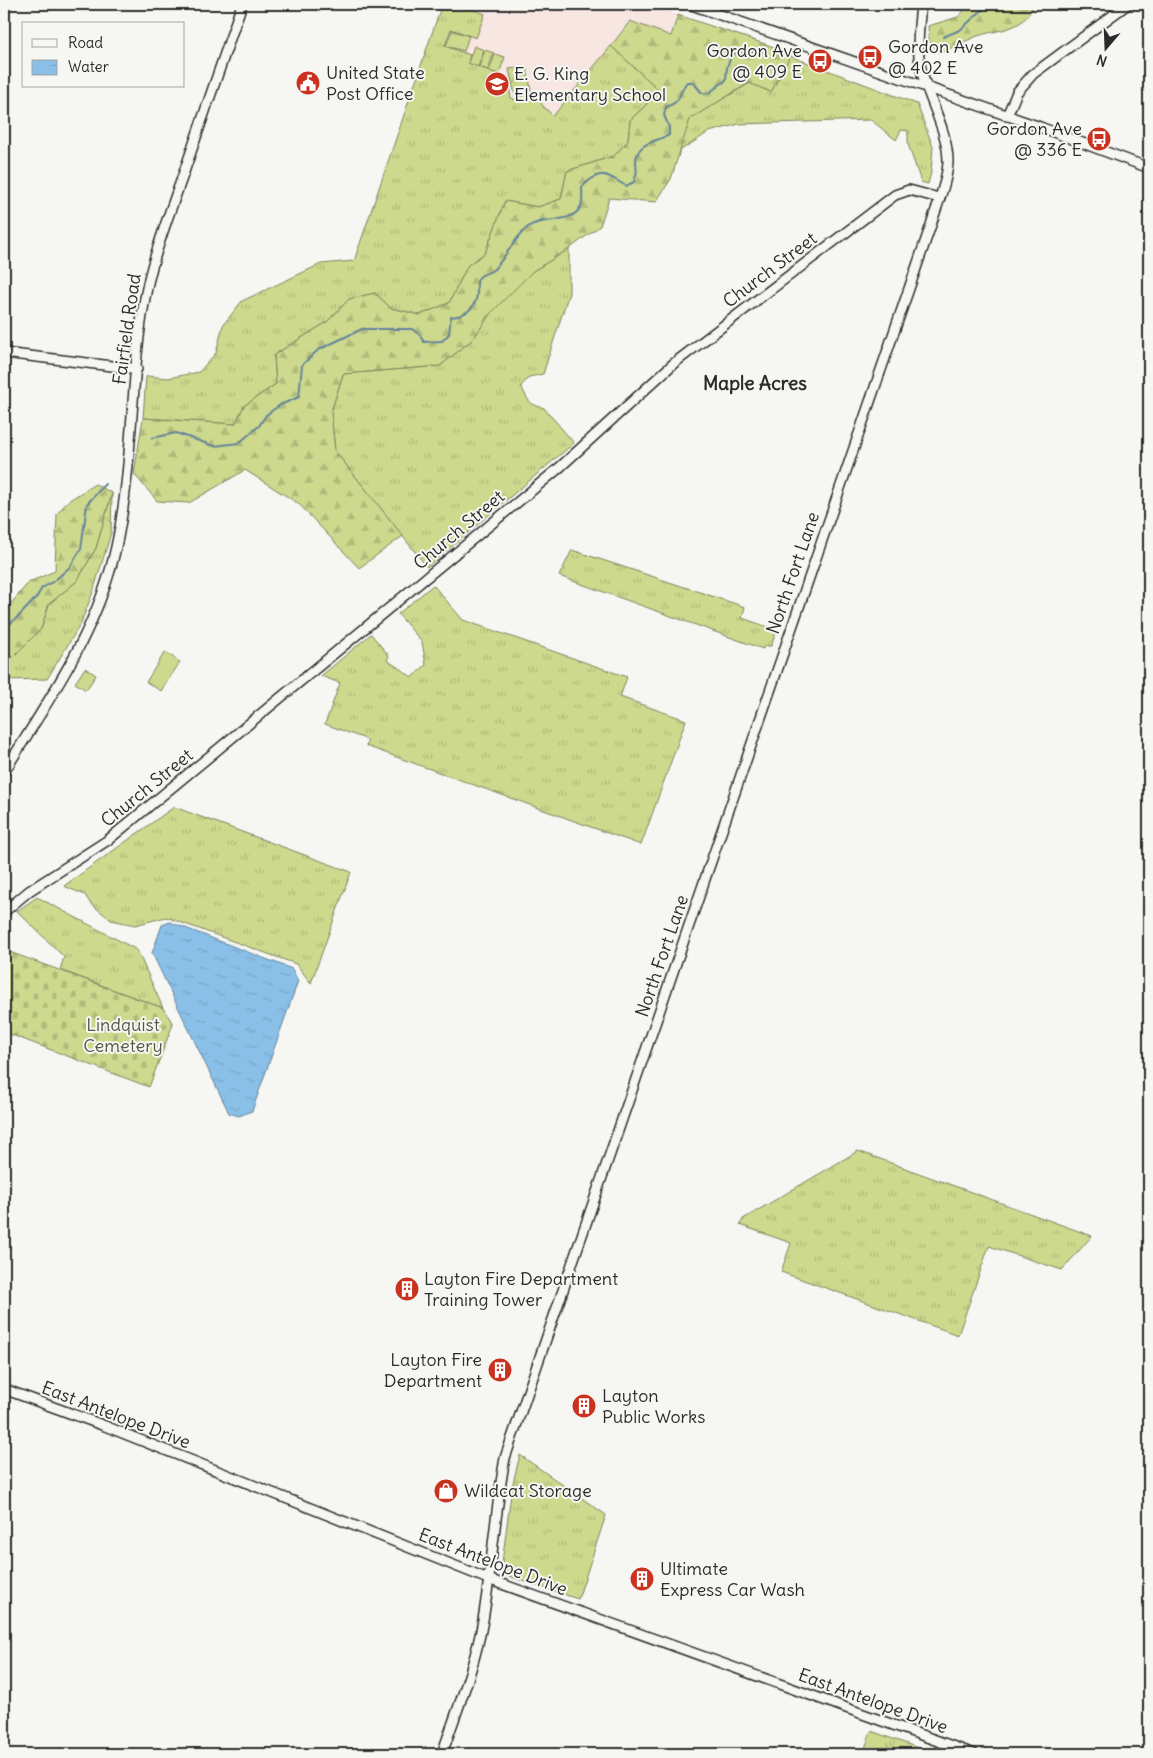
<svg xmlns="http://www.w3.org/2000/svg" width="1153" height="1758" viewBox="0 0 1153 1758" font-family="Delius,sans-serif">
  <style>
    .built { fill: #f7e6e1 }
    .grass { fill: url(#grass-tufts); stroke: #7c825c }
    .forest { fill: url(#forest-firs); stroke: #7c825c }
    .cemetery { fill: url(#cemetery-stones); stroke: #7c825c }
    .pitch { fill: #cdd98d; stroke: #7c825c }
    .water { fill: url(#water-ripples); stroke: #64849c }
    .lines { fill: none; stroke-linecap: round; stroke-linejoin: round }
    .stream { stroke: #64849c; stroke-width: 2 }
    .secondary-casing { stroke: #2b2b2b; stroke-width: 12 }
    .secondary { stroke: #f6f6f2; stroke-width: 9 }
    .labels { text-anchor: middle; stroke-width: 4; stroke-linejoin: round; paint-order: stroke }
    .poi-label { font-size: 18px; fill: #2b2b2b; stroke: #f6f6f2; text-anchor: start }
    .street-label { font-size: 18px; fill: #2b2b2b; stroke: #f6f6f2 }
    .park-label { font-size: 18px; fill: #545644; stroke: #f6f6f2 }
    .neighbourhood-label { font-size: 19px; font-weight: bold; fill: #2b2b2b; stroke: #f6f6f2 }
  </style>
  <defs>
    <pattern id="grass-tufts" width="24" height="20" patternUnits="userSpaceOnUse" patternTransform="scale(1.25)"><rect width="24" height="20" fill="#cdd98d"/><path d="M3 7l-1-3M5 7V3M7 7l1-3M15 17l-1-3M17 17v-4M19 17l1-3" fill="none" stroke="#b0ba7a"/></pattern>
    <pattern id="forest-firs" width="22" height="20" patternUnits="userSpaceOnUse" patternTransform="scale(1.25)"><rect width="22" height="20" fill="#cdd98d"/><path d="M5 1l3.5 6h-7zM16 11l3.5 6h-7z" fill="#b0ba7a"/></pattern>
    <pattern id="cemetery-stones" width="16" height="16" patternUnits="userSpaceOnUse" patternTransform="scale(1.25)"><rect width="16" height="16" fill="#cdd98d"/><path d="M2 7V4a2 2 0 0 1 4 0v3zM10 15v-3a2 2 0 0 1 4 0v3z" fill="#b0ba7a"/></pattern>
    <pattern id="water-ripples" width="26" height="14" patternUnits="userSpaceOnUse" patternTransform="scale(1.25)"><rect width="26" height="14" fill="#8abfe8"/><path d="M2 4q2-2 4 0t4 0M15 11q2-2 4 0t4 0" fill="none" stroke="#77a4c7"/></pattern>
  </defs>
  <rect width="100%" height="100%" fill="#f6f6f2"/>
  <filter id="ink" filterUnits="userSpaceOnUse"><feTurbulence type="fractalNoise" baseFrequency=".02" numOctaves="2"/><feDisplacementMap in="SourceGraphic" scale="10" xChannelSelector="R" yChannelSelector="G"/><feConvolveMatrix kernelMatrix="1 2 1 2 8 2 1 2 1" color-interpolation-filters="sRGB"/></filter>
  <g filter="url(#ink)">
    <path class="built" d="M 442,4 L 650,4 L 678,15 L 671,36 L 629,21 L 611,46 L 542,129 L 393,149 Z"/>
    <g class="grass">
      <path d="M 442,4 L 467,4 L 466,7 L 485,14 L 476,38 L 451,29 L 445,46 L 470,55 L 468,63 L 507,77 L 511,98 L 518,101 L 538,97 L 542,105 L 553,116 L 611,46 L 657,88 L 646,105 L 630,120 L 628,141 L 614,156 L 567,171 L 561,199 L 538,207 L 505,201 L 485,253 L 468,265 L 449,303 L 420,315 L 391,308 L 375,293 L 349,299 L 327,322 L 274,355 L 276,384 L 244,406 L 235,424 L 143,418 L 146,377 L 147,376 L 168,378 L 199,372 L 216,353 L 223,325 L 242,301 L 321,264 L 354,261 Z"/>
      <path d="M 452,30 L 469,36 L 464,51 L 446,46 Z"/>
      <path d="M 790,56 L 917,104 L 933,147 L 931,172 L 928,184 L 921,182 L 908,144 L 908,131 L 901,130 L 896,140 L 871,120 L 739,124 L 709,132 L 678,152 L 689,119 L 750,83 L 771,92 Z"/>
      <path d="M 522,67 L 527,69 L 532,94 L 518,97 L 515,95 L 509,69 Z"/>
      <path d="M 569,249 L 569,293 L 543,374 L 529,377 L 521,386 C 528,399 527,404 544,408 L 574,443 L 427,567 L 335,451 L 331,412 L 343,374 L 440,366 L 473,339 L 490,314 L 533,271 Z"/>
      <path d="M 112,493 L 111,533 L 93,592 L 80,625 L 47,679 L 4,680 L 4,658 L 12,658 L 41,629 L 49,604 L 77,581 L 96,548 Z"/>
      <path d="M 572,550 L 745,607 L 742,618 L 777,630 L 771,646 L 764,646 L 763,649 L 559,576 Z"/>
      <path d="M 433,585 L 463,620 L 627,677 L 620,697 L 686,720 L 641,845 L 366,746 L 368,740 L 325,724 L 340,683 L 321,676 L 371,634 L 389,656 L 387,660 L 412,677 L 426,665 L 422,642 L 398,614 Z"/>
      <path d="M 174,807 L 351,872 L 311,983 L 296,964 L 166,917 L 135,925 L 111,920 L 90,903 L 85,895 L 64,886 Z"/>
      <path d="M 37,897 L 137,950 L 163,1008 L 60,970 L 64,957 L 17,911 Z"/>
      <path d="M 858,1151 L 1092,1236 L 1062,1270 L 989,1246 L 958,1335 L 781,1272 L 791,1243 L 740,1225 L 743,1219 Z"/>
      <path d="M 520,1455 L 606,1515 L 578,1599 L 505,1575 L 501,1570 L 512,1487 Z"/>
      <path d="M 871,1731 L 935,1754 L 863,1754 Z"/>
    </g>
    <g class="forest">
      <path d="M 970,4 L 1034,4 C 1023,33 998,28 975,37 C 963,42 951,49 939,53 L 929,41 L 928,26 L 958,17 Z"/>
      <path d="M 678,15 L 792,53 L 771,92 L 749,83 L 690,119 L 671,179 L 656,202 L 609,198 L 600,226 L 569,249 L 533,271 L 490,314 L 473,339 L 440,366 L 343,374 L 331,412 L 335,451 L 403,536 L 359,568 L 299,504 L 245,470 L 189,503 L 157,501 L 134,474 L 143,418 L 235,424 L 244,406 L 276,384 L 274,355 L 327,322 L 349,299 L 375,293 L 391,308 L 420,315 L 449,303 L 468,265 L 485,253 L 505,201 L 538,207 L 561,199 L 567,171 L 614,156 L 628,141 L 630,120 L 646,105 L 657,88 L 611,46 L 630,21 L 671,36 Z"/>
      <path d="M 95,484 L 112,493 L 96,548 L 77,581 L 49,604 L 41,629 L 12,658 L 4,658 L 4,612 L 29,582 L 55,571 L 57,514 L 68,501 Z"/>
    </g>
    <path class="cemetery" d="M 4,950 L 163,1008 L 173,1024 L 149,1087 L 4,1032 Z"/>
    <g class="pitch">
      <path d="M 474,46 L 484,50 L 478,67 L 468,63 Z"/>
      <path d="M 485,50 L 494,53 L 488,70 L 479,67 Z"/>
      <path d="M 495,54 L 505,57 L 499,74 L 489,71 Z"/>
      <path d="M 165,652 L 180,662 L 161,691 L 146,682 Z"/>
      <path d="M 85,668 L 96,675 L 86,690 L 75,683 Z"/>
    </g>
    <path class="water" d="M 170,922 L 292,969 L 298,981 L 252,1111 L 239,1116 L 229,1113 L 152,953 L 162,925 Z"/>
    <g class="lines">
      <g class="stream">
        <path d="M 943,37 L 960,30 L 989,4"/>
        <path d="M 152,438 L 176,433 L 214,446 L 239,443 L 259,426 L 266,415 L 280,405 L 299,397 L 302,365 L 318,350 L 362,329 L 412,329 L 420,335 L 424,342 L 442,341 L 449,334 L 451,317 C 464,316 476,309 477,294 C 477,290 476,283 478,279 C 482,272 489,274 494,269 C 506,257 515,237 528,227 C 542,216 573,225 581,206 C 583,201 582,192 582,187 C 601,168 606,174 626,186 L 634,182 C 637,173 637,172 636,163 C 635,143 655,142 669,135 L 669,127 L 664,115 L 666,107 C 683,101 678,93 687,82 L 693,82 L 702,93 L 709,93 L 726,80 L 727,67 L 732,54 L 764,51"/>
        <path d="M 4,629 L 20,615 L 36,598 L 42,588 L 54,581 L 70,567 L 81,549 L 87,504 L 105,484"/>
      </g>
      <defs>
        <g id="secondary">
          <path d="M 689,4 L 1040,127 L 1149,168"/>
          <path d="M 1007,116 L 1017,92 L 1033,74 L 1128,4"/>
          <path d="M 4,353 L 137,369"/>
          <path d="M 4,772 C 48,701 98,631 116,547 C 135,460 129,370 148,283 C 156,247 170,212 182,178 C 202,120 222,62 242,4"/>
          <path d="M 4,912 L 29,891 L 108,840 L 559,468 L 673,364 L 895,195 L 909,190 L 939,198"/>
          <path d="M 4,1389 L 105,1426 L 488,1579 L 974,1754"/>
          <path d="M 442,1754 C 457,1710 475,1666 483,1620 C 492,1566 495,1512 505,1458 L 931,225 C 937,205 947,183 948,162 C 948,130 928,99 921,69 C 916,47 919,26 921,4"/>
        </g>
      </defs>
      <use href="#secondary" class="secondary-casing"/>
      <use href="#secondary" class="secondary"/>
    </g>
  </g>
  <defs>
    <symbol id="bus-disc" viewBox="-11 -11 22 22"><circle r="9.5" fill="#c8321e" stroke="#f6f6f2"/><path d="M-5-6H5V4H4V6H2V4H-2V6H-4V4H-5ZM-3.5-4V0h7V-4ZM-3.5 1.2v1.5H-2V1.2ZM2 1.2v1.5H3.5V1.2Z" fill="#fff"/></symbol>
    <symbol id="civic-disc" viewBox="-11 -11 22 22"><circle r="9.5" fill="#c8321e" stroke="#f6f6f2"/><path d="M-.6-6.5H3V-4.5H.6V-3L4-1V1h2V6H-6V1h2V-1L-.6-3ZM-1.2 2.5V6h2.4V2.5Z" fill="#fff"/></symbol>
    <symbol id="school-disc" viewBox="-11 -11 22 22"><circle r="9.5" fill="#c8321e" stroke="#f6f6f2"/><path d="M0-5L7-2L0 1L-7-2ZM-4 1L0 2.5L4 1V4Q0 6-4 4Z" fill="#fff"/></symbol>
    <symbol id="building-disc" viewBox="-11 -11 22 22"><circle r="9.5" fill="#c8321e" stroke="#f6f6f2"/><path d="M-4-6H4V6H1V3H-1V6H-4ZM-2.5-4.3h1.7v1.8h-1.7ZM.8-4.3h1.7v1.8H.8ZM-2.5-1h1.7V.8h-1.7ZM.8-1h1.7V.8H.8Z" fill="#fff"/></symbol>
    <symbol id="shop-disc" viewBox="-11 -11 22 22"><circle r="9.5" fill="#c8321e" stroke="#f6f6f2"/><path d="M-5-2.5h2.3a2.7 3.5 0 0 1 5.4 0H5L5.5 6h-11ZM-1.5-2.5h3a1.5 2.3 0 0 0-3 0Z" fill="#fff"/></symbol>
  </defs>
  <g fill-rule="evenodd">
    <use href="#bus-disc" x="856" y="43" width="28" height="28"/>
    <use href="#bus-disc" x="806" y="47" width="28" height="28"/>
    <use href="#civic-disc" x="294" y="69" width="28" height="28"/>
    <use href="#school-disc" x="483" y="70" width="28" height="28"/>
    <use href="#bus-disc" x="1085" y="125" width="28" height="28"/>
    <use href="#building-disc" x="393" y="1275" width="28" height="28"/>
    <use href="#building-disc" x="486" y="1356" width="28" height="28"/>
    <use href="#building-disc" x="570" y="1392" width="28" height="28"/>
    <use href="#shop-disc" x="432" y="1477" width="28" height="28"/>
    <use href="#building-disc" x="628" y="1565" width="28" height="28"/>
  </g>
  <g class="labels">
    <g class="poi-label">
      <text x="888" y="53">Gordon Ave<tspan x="888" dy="21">@ 402 E</tspan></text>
      <text x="802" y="57" text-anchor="end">Gordon Ave<tspan x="802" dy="21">@ 409 E</tspan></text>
      <text x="326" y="79">United State<tspan x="326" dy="21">Post Office</tspan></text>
      <text x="514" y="80">E. G. King<tspan x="514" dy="21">Elementary School</tspan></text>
      <text x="1082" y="135" text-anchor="end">Gordon Ave<tspan x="1082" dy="21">@ 336 E</tspan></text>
      <text x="424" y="1285">Layton Fire Department<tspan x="424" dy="21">Training Tower</tspan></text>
      <text x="482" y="1366" text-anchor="end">Layton Fire<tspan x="482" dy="21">Department</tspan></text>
      <text x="602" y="1402">Layton<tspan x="602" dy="21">Public Works</tspan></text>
      <text x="464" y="1497">Wildcat Storage</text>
      <text x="660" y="1575">Ultimate<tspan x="660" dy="21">Express Car Wash</tspan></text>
    </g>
    <g class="street-label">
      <text transform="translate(770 270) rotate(-37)" y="6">Church Street</text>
      <text transform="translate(127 329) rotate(-82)" y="6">Fairfield Road</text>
      <text transform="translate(459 530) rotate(-40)" y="6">Church Street</text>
      <text transform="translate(793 573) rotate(-71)" y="6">North Fort Lane</text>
      <text transform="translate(147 788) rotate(-39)" y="6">Church Street</text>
      <text transform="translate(662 956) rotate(-71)" y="6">North Fort Lane</text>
      <text transform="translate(116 1415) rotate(21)" y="6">East Antelope Drive</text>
      <text transform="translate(493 1562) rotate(21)" y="6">East Antelope Drive</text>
      <text transform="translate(873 1701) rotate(20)" y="6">East Antelope Drive</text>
    </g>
    <g class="park-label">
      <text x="123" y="1031">Lindquist<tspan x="123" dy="21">Cemetery</tspan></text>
    </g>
    <g class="neighbourhood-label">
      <text x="755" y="390">Maple Acres</text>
    </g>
  </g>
  <rect width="1153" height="1758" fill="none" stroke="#f6f6f2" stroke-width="20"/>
  <rect x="10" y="10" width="1133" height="1738" fill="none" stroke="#2b2b2b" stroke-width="2" filter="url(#ink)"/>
  <rect x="22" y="22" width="162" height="65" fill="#f6f6f2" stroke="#a5a5a2"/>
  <rect x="32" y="39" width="25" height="8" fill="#f6f6f2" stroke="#a5a5a2"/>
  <text x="68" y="48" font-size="15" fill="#2b2b2b">Road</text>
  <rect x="32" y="60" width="25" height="15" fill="url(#water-ripples)" stroke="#a5a5a2"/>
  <text x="68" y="72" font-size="15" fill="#2b2b2b">Water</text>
  <g transform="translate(1106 48) rotate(199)" stroke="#f6f6f2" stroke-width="4" paint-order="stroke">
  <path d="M0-4L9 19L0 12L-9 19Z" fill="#2b2b2b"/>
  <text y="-8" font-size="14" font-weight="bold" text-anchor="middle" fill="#2b2b2b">N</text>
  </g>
</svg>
